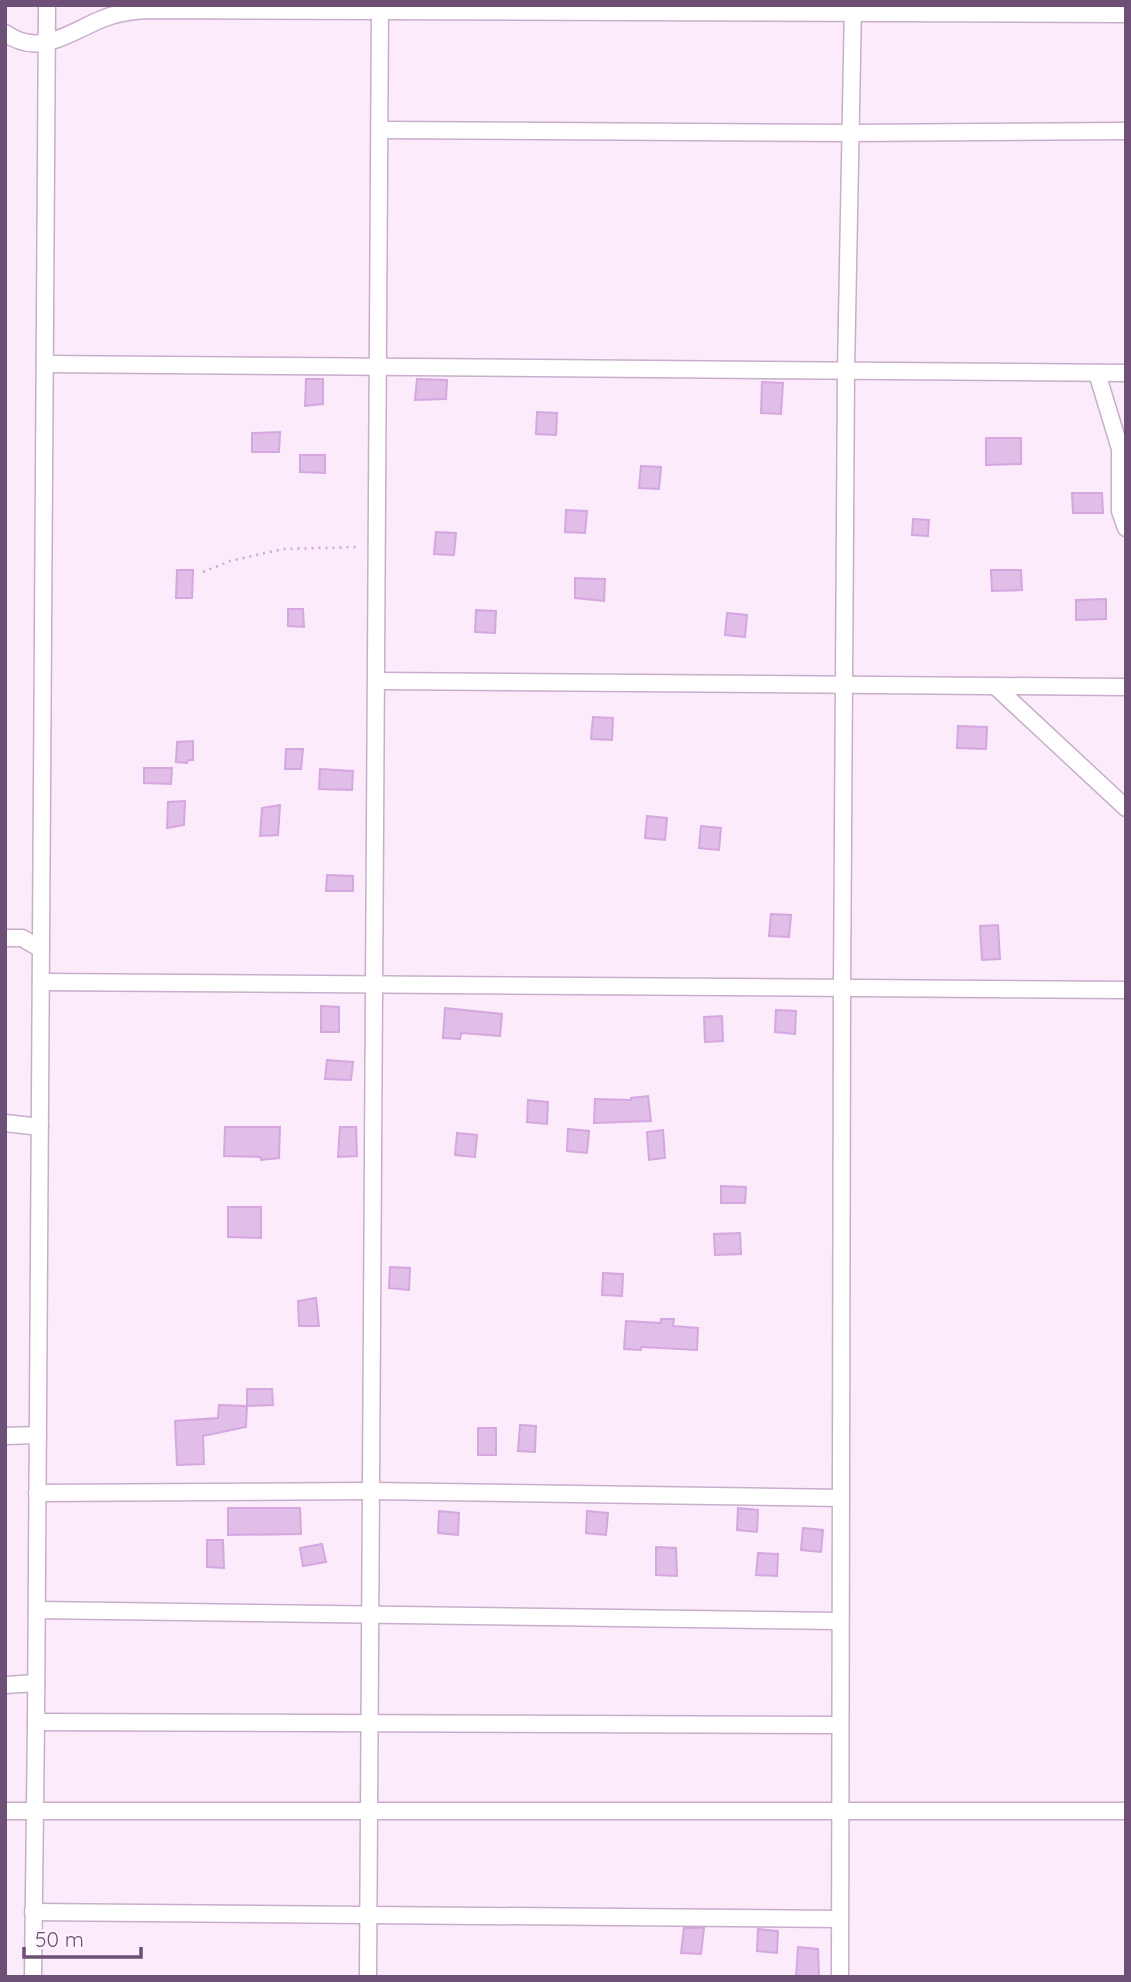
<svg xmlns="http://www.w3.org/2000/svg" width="1131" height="1982" viewBox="0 0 1131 1982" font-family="Quicksand,sans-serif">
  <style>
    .building { fill: #e1bee8; stroke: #d6a6e1; stroke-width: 2 }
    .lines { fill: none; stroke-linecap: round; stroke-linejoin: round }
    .minor-casing { stroke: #c8aecb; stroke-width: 19 }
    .path { stroke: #cda7d5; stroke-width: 2.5; stroke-dasharray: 2 5; stroke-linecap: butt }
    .minor { stroke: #fff; stroke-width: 16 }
  </style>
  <rect width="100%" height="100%" fill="#fbebfb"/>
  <g class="building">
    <path d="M 306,379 L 323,379 L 323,404 L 305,406 Z"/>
    <path d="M 417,379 L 447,380 L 446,399 L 415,400 Z"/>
    <path d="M 762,382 L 783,383 L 781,414 L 761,413 Z"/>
    <path d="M 537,412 L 557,413 L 556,435 L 536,434 Z"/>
    <path d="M 280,432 L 279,452 L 252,452 L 252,433 Z"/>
    <path d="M 986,438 L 1021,438 L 1021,464 L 986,465 Z"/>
    <path d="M 300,455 L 325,455 L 325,473 L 300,472 Z"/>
    <path d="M 641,466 L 661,467 L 659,489 L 639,488 Z"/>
    <path d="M 1072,493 L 1102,493 L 1103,513 L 1073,513 Z"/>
    <path d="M 566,510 L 587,511 L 585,533 L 565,532 Z"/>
    <path d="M 913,519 L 929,520 L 928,536 L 912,535 Z"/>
    <path d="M 436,532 L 456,533 L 454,555 L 434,554 Z"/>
    <path d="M 177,570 L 193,570 L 192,598 L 176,598 Z"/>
    <path d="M 991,570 L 1021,570 L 1022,590 L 992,591 Z"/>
    <path d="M 575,578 L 605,579 L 604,601 L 575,598 Z"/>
    <path d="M 1106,599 L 1106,619 L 1076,620 L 1076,600 Z"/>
    <path d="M 288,609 L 303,609 L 304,627 L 288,626 Z"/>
    <path d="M 476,610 L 496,611 L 495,633 L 475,632 Z"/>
    <path d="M 727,613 L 747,615 L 745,637 L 725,635 Z"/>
    <path d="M 593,717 L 613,718 L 612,740 L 591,739 Z"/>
    <path d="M 958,726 L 987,727 L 986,749 L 957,748 Z"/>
    <path d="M 193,741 L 193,760 L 188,760 L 187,763 L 176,762 L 177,742 Z"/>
    <path d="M 286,749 L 303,749 L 301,769 L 285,769 Z"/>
    <path d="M 144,768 L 172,768 L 171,784 L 144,783 Z"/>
    <path d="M 320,769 L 353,771 L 352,790 L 319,789 Z"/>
    <path d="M 185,801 L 184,825 L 167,828 L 168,802 Z"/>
    <path d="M 280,805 L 278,835 L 260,836 L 262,808 Z"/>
    <path d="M 647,816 L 667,818 L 665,840 L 645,838 Z"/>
    <path d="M 701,826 L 721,828 L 719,850 L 699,848 Z"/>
    <path d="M 327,875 L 353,876 L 353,891 L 326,891 Z"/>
    <path d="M 771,914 L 791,915 L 789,937 L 769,936 Z"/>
    <path d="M 998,925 L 1000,959 L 982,960 L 980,926 Z"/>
    <path d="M 321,1006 L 339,1007 L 339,1032 L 321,1032 Z"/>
    <path d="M 445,1008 L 502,1014 L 500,1036 L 461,1033 L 460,1039 L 443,1038 Z"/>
    <path d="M 776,1010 L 796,1011 L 795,1034 L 775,1032 Z"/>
    <path d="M 722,1016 L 723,1041 L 705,1042 L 704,1017 Z"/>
    <path d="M 327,1060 L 353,1062 L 351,1080 L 325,1079 Z"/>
    <path d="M 648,1096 L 651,1121 L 594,1123 L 595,1099 L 631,1100 L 631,1098 Z"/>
    <path d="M 528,1100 L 548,1102 L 547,1124 L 527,1122 Z"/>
    <path d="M 225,1127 L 280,1127 L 279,1158 L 261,1160 L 261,1157 L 224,1156 Z"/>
    <path d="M 340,1127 L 356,1127 L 357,1156 L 338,1157 Z"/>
    <path d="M 568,1129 L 589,1131 L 587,1153 L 567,1151 Z"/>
    <path d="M 663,1130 L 665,1158 L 649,1160 L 647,1132 Z"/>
    <path d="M 457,1133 L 477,1135 L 475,1157 L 455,1155 Z"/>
    <path d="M 721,1186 L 746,1187 L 745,1203 L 721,1203 Z"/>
    <path d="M 228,1207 L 261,1207 L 261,1238 L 228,1237 Z"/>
    <path d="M 740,1233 L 741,1254 L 715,1255 L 714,1234 Z"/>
    <path d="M 390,1267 L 410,1268 L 409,1290 L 389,1288 Z"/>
    <path d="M 603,1273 L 623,1274 L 622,1296 L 602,1295 Z"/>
    <path d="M 316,1298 L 319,1326 L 299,1326 L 298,1301 Z"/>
    <path d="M 661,1319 L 674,1319 L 673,1326 L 698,1328 L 697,1350 L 641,1347 L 641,1350 L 624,1349 L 626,1321 L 661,1323 Z"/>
    <path d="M 247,1389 L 272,1389 L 273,1405 L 247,1406 Z"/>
    <path d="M 219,1405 L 247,1406 L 246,1427 L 203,1436 L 204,1464 L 177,1465 L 175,1421 L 218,1418 Z"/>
    <path d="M 520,1425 L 536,1426 L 535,1452 L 518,1451 Z"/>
    <rect x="478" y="1428" width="18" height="27"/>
    <path d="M 228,1508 L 300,1508 L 301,1534 L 228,1535 Z"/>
    <path d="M 738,1508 L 758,1510 L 757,1532 L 737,1530 Z"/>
    <path d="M 439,1511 L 459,1513 L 458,1535 L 438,1533 Z"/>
    <path d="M 587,1511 L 608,1513 L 606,1535 L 586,1533 Z"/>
    <path d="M 803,1528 L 823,1530 L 821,1552 L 801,1550 Z"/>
    <path d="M 207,1540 L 223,1540 L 224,1568 L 207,1567 Z"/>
    <path d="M 322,1544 L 326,1562 L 303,1566 L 300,1548 Z"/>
    <path d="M 656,1547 L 676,1548 L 677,1576 L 656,1575 Z"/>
    <path d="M 758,1553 L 778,1554 L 777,1576 L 756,1575 Z"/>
    <path d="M 684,1928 L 704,1928 L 701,1954 L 681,1953 Z"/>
    <path d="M 758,1929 L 778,1931 L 777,1953 L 757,1951 Z"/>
    <path d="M 798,1947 L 818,1949 L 819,1977 L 796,1977 Z"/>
  </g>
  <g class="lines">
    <defs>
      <g id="minor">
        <path d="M 5,33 C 39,58 70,32 102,19 C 116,13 130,11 145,10 L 1126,14"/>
        <path d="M 381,130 L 851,133 L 1126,131"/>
        <path d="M 45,364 L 1126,373"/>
        <path d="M 1097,373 L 1120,449 L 1120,511 L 1126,528"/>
        <path d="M 377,681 L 1126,687"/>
        <path d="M 995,686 L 1126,808"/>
        <path d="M 5,938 L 22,938 L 41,949"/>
        <path d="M 41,982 L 1126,990"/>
        <path d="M 5,1123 L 40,1127"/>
        <path d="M 5,1436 L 38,1435"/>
        <path d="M 37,1493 L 371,1491 L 841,1498"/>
        <path d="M 37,1610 L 840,1621"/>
        <path d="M 5,1685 L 36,1683"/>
        <path d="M 36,1722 L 840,1725"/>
        <path d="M 5,1811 L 1126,1811"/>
        <path d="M 33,1912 L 840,1919"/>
        <path d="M 33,1977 L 36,1722 L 47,5"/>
        <path d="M 368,1977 L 380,5"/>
        <path d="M 840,1977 L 842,988 L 846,371 L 853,5"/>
      </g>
    </defs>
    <use href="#minor" class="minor-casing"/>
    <path class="path" d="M 203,572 L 230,561 L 283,549 L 360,547"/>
    <use href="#minor" class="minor"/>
  </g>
  <rect width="1131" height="1982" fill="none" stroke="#6e4f75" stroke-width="14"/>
  <path d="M24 1947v10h117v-10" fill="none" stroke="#6e4f75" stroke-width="3.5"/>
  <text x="35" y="1947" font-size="21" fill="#6e4f75" stroke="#fef2fd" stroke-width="5" paint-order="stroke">50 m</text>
</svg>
